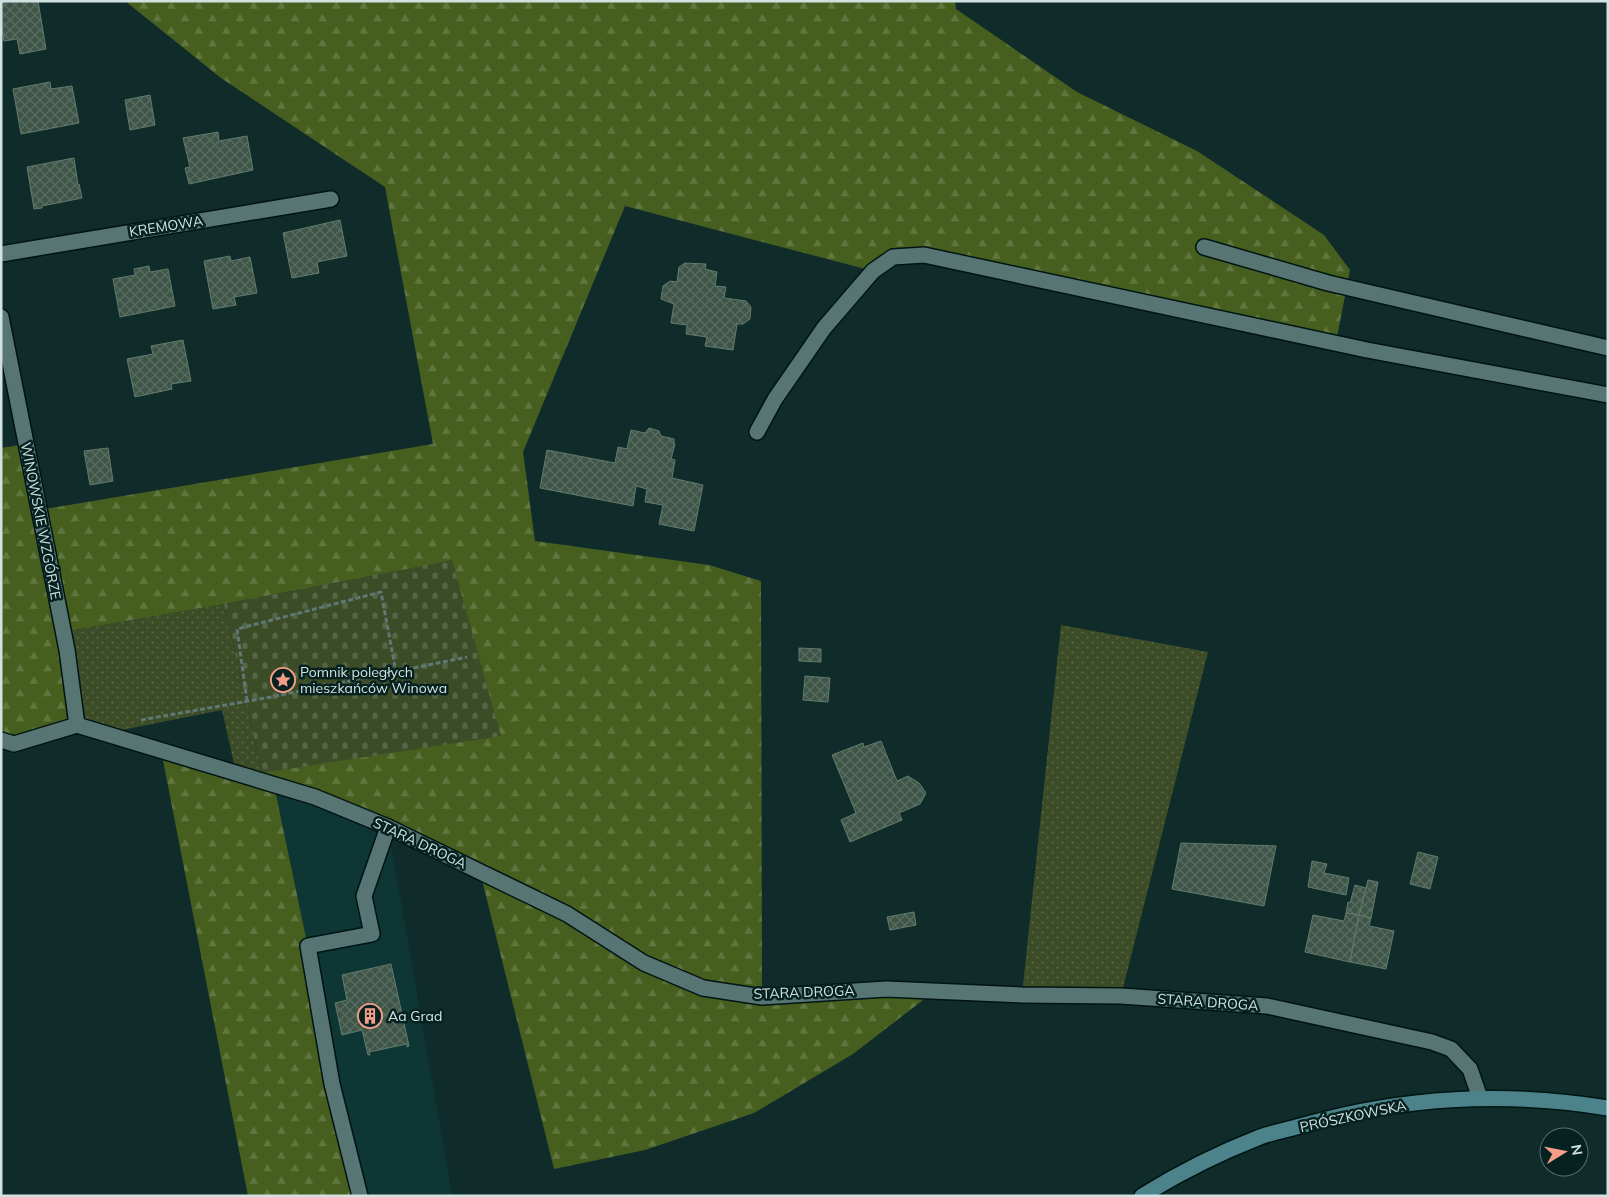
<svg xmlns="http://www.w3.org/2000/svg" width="1609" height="1197" viewBox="0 0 1609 1197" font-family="Mulish,sans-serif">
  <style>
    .built { fill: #0d3635 }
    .green { fill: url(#green-dots) }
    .forest { fill: url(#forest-firs) }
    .cemetery { fill: url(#cemetery-stones) }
    .building { fill: url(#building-cross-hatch); stroke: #637b6d }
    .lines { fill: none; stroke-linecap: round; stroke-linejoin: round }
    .lane-casing { stroke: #001413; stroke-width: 18 }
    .street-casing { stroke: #001413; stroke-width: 18 }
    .secondary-casing { stroke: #001413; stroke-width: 18 }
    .path { stroke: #5f7775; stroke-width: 3; stroke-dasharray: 5 2.5; stroke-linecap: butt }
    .lane { stroke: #577673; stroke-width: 15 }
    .street { stroke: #577673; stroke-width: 15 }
    .secondary { stroke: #4c838b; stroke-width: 15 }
    .labels { text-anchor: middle; stroke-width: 5; stroke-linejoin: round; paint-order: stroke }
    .street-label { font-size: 14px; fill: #d2e2e1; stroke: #052221 }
    .poi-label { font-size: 14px; fill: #d2e2e1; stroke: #052221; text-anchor: start }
  </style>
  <defs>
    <pattern id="green-dots" width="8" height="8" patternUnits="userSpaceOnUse" patternTransform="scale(1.25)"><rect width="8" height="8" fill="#3c4c27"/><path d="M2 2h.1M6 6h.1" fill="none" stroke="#576646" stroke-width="1.8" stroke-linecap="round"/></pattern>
    <pattern id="forest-firs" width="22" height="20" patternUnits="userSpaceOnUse" patternTransform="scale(1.25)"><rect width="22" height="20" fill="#465f1f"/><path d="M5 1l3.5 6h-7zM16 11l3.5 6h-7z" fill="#60763f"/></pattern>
    <pattern id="cemetery-stones" width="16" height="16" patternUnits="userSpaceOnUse" patternTransform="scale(1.25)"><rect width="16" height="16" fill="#3c4c27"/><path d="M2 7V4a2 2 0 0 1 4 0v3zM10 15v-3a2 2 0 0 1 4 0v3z" fill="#576646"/></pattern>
    <pattern id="building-cross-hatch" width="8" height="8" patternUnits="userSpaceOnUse" patternTransform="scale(1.25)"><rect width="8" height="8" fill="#3f5548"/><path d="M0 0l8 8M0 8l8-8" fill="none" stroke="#5a6d62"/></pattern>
  </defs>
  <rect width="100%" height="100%" fill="#0f2c2a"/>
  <path class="built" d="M 274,785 L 388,827 L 452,1195 L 360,1196 Z"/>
  <g class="green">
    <path d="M 224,604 L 262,773 L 236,773 L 222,710 L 107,733 L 77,725 L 63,632 Z"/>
    <path d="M 1061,625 L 1208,652 L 1121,996 L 1022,995 Z"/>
  </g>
  <path class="forest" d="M 125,1 L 955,1 L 956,9 L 1077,92 L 1197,151 L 1324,235 L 1350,270 L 1336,342 L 924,255 L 873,271 L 625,206 L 523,452 L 535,541 L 709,565 L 761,581 L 762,996 L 936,990 L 853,1054 L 754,1113 L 645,1150 L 554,1169 L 480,872 L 274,785 L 360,1196 L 248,1196 L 161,750 L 262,773 L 452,561 L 224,604 L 63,632 L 77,725 L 1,740 L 1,448 L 26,444 L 39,510 L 433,444 L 385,187 L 221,78 Z"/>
  <path class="cemetery" d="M 452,560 L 501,736 L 262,773 L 224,604 Z"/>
  <g class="building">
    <path d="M 9,1 L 38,1 L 46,49 L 20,54 L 17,39 L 4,41 L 1,25 L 1,3 Z"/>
    <path d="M 50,82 L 51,89 L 72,86 L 79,123 L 21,134 L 13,89 Z"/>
    <path d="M 150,95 L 155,125 L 130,130 L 125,100 Z"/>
    <path d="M 218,132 L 219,141 L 247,136 L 253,170 L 189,184 L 185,168 L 190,167 L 183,138 Z"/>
    <path d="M 74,158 L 78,185 L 79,184 L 82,198 L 42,206 L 42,208 L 34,209 L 27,167 Z"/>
    <path d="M 340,220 L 347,256 L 317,262 L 319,273 L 292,278 L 283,233 Z"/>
    <path d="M 230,256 L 231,261 L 250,257 L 257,293 L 234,297 L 236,305 L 213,309 L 204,261 Z"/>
    <path d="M 685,263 L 706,264 L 705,269 L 717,272 L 715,286 L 726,287 L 724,298 L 746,301 L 751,307 L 750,319 L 743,324 L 737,324 L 733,350 L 705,346 L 707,337 L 686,334 L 687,325 L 671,323 L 674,304 L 661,299 L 663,286 L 670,281 L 677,282 L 679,267 Z"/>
    <path d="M 149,266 L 150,272 L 168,269 L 175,306 L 120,317 L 113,279 L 135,275 L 134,269 Z"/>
    <path d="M 183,340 L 191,381 L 171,384 L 172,389 L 135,397 L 127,359 L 153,354 L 151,346 Z"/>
    <path d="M 649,428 L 659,431 L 661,436 L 674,439 L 674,444 L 675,444 L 671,459 L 675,460 L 672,478 L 703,485 L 694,531 L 659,524 L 663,505 L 645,502 L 647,489 L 636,486 L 633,506 L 540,488 L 547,450 L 615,463 L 618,447 L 627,449 L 631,430 L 645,433 Z"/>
    <path d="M 108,448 L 113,481 L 90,485 L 84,451 Z"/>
    <path d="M 799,648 L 821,649 L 821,662 L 799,661 Z"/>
    <path d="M 805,676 L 830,678 L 828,702 L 803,700 Z"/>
    <path d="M 881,741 L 897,781 L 908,776 L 919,783 L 926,793 L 920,804 L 899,813 L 902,820 L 850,842 L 841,820 L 856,813 L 832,755 L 863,743 L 864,747 Z"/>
    <path d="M 1181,843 L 1276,846 L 1264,906 L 1172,889 Z"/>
    <path d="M 1418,852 L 1438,857 L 1430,889 L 1410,884 Z"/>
    <path d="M 1312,861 L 1327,864 L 1324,873 L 1349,878 L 1346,895 L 1308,887 Z"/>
    <path d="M 1368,880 L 1378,882 L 1371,918 L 1359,915 Z"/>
    <path d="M 1355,885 L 1366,888 L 1359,915 L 1346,913 L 1348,902 L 1350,903 Z"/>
    <path d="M 914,912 L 916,925 L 890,930 L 887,917 Z"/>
    <path d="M 1346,913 L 1359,915 L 1350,962 L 1305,952 L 1313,915 L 1344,921 Z"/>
    <path d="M 1359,915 L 1371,918 L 1369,926 L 1394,931 L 1386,969 L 1350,962 Z"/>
    <path d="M 391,964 L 409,1046 L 407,1047 L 407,1044 L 369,1052 L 370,1055 L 368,1055 L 362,1030 L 342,1035 L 335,1003 L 347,1000 L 342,975 Z"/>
  </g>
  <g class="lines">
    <defs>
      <g id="lane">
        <path d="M 1204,247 L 1328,283 L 1608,348"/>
        <path d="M 360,1196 L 332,1084 L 308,946 L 372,934 L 364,896 L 388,827"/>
      </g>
      <g id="street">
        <path d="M 1,254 L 331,199"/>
        <path d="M 1,317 L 67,650 L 77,725"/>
        <path d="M 757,432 L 775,399 L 824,328 L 873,271 L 893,257 L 924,255 L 1367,350 L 1608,395"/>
        <path d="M 1,740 L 14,744 L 77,725 L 315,797 L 388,827 L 567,914 L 644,963 L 703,988 L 762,997 L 886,989 L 1022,995 L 1121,996 L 1267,1006 L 1432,1042 L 1451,1049 L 1470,1069 L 1480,1098"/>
      </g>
      <path id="secondary" d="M 1142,1196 C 1179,1173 1219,1153 1260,1137 C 1274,1132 1290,1129 1304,1125 C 1402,1097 1507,1091 1608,1108"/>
    </defs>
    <use href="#lane" class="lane-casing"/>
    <use href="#street" class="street-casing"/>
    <use href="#secondary" class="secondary-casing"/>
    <g class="path">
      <path d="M 247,701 L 237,629 L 381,592 L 396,672"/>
      <path d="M 141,720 L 271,697 L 467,657"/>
    </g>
    <use href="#lane" class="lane"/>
    <use href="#street" class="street"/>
    <use href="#secondary" class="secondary"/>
  </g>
  <defs>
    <symbol id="sight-ring" viewBox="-11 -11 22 22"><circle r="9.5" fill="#052221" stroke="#f49e8a" stroke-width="1.5"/><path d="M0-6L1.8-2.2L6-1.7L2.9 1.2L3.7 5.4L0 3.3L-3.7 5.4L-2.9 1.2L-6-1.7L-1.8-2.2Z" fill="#f49e8a"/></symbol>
    <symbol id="building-ring" viewBox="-11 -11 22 22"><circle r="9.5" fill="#052221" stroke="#f49e8a" stroke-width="1.5"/><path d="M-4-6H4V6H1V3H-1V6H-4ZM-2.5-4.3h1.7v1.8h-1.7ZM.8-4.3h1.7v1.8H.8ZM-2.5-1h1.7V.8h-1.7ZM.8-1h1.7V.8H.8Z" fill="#f49e8a"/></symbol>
  </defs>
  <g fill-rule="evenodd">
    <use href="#sight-ring" x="269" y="666" width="28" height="28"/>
    <use href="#building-ring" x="356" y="1002" width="28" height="28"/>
  </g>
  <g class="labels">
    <g class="street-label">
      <text transform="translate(166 226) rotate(-9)" y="5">KREMOWA</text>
      <text transform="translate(41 521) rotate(79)" y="5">WINOWSKIE WZGÓRZE</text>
      <text transform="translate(420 843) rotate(25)" y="5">STARA DROGA</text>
      <text transform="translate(804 992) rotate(-2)" y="5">STARA DROGA</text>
      <text transform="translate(1208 1002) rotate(4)" y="5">STARA DROGA</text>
      <text transform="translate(1353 1116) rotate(-12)" y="5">PRÓSZKOWSKA</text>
    </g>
    <g class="poi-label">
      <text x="300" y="677">Pomnik poległych<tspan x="300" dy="16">mieszkańców Winowa</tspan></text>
      <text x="388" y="1021">Aa Grad</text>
    </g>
  </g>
  <rect width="1609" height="1197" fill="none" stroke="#d2e2e1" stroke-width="5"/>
  <g transform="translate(1564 1152) rotate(80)"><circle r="24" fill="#052221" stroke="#576f6e"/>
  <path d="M0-4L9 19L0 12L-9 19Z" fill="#f49e8a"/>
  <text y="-8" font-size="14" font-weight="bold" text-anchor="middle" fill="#d2e2e1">N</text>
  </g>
</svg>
